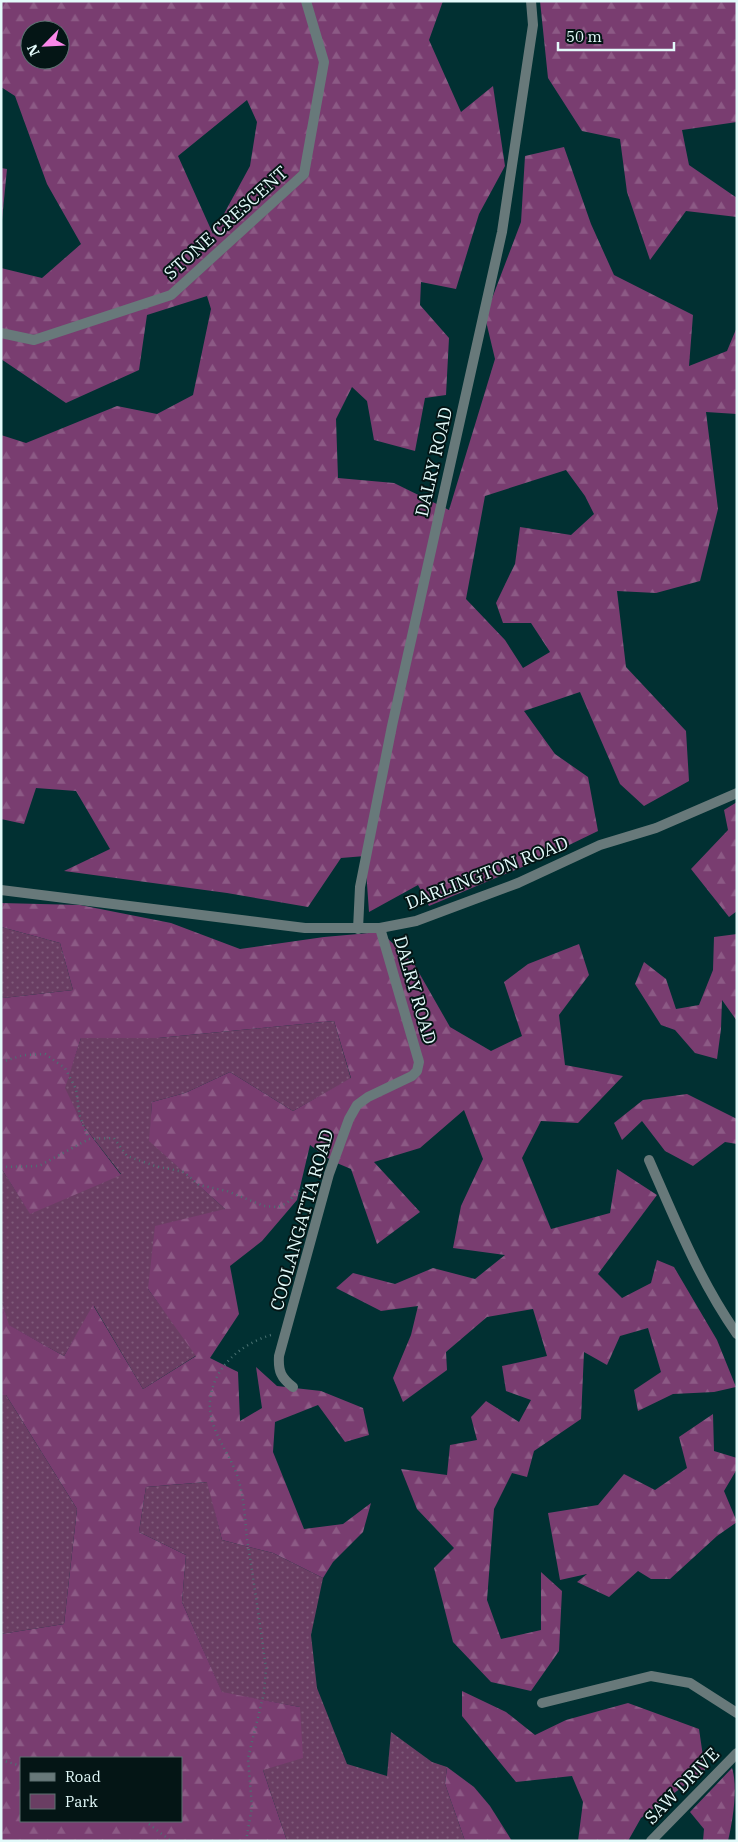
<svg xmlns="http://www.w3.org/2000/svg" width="738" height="1842" viewBox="0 0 738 1842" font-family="'IBM Plex Serif',serif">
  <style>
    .green { fill: url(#green-dots) }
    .forest { fill: url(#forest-firs); fill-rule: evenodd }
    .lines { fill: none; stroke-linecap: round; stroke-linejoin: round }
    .path { stroke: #4b7273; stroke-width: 2.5; stroke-dasharray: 1 4; stroke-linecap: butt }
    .minor { stroke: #68797a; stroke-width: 10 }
    .tertiary { stroke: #68797a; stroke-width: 10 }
    .labels { text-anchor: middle; stroke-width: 4; stroke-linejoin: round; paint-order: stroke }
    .street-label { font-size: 18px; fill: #e3fafa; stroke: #041515 }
  </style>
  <defs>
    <pattern id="green-dots" width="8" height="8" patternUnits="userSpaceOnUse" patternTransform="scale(1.25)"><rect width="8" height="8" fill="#6a3e63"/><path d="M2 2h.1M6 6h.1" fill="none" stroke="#7f5b7a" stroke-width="1.8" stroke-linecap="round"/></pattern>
    <pattern id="forest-firs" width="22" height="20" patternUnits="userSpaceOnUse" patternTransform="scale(1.25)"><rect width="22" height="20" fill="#793d70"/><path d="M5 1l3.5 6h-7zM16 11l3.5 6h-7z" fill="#8c5a85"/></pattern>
  </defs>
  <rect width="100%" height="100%" fill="#013032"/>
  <g class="green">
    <path d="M 1,927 L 60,943 L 73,990 L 3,998 L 1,994 Z"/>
    <path d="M 334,1021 L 351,1079 L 293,1111 L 230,1072 L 185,1093 L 152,1102 L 150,1141 L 225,1209 L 148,1289 L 197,1355 L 143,1389 L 94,1306 L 64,1356 L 8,1325 L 1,1299 L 1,1168 L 30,1213 L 121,1174 L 83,1125 L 64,1088 L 81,1038 L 158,1038 Z"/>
    <path d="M 1,1395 L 6,1395 L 77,1509 L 64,1624 L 1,1634 Z"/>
    <path d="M 208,1482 L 222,1540 L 273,1553 L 323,1578 L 311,1635 L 317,1688 L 347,1764 L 387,1776 L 391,1732 L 432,1762 L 447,1767 L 445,1784 L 465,1841 L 287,1841 L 263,1770 L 300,1707 L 222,1693 L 182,1602 L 186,1555 L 139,1532 L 146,1487 Z"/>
  </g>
  <g class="forest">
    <path d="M 1,1 L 443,1 L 429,40 L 461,112 L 493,86 L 505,166 L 479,214 L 456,289 L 421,282 L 420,305 L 449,338 L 446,395 L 425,398 L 415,451 L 374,440 L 367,401 L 352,387 L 336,419 L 338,478 L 394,483 L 449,510 L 495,359 L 485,317 L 521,222 L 525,156 L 564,147 L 591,224 L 614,275 L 693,315 L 689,366 L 727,351 L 737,327 L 737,414 L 706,412 L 718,509 L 700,581 L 656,593 L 617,591 L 626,667 L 686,731 L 689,781 L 644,806 L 620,784 L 580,692 L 524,711 L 555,754 L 588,777 L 598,831 L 534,862 L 429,906 L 418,885 L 369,912 L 365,856 L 341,858 L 308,907 L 227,893 L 64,871 L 110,849 L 76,791 L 36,788 L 24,824 L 1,819 L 1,435 L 26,443 L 117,406 L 157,414 L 193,395 L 211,309 L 207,296 L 147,315 L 139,370 L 66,403 L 1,359 L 1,268 L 42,278 L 81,244 L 47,184 L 15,96 L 1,87 ZM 30,30 L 60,30 L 60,60 L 30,60 ZM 247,100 L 257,122 L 250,166 L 213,234 L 178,156 ZM 566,470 L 585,496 L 594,514 L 571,535 L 520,527 L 515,564 L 496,603 L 503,623 L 531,623 L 550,652 L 523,668 L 505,640 L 466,599 L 485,496 Z"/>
    <path d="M 540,1 L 737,1 L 737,122 L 682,130 L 689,165 L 737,198 L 737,217 L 686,211 L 650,260 L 627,192 L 620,139 L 582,131 L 548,78 Z"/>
    <path d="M 1,168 L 7,169 L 1,230 Z"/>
    <path d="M 737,802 L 737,911 L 729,917 L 691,869 L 728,830 L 724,810 Z"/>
    <path d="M 1,903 L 80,905 L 171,923 L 240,949 L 324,937 L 381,932 L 414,964 L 450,1027 L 491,1051 L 522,1036 L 504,982 L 528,964 L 579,944 L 589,975 L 559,1015 L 565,1065 L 623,1076 L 578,1123 L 541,1121 L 522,1158 L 551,1229 L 610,1213 L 617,1169 L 657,1195 L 598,1274 L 622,1298 L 651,1283 L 657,1260 L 674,1267 L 717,1340 L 736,1387 L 714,1392 L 673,1394 L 638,1411 L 634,1390 L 661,1372 L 648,1328 L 620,1336 L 607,1365 L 584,1352 L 581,1419 L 534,1451 L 527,1477 L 512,1473 L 494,1509 L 487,1600 L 501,1639 L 541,1630 L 541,1572 L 562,1591 L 559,1651 L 531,1691 L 491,1682 L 453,1642 L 434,1568 L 454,1548 L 417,1509 L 401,1469 L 447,1475 L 450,1445 L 477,1440 L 471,1417 L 486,1401 L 519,1422 L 531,1400 L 506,1391 L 502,1366 L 547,1356 L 533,1309 L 487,1317 L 446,1352 L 447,1370 L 403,1402 L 393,1378 L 411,1335 L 418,1306 L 381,1311 L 336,1288 L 353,1273 L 395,1284 L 433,1268 L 475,1279 L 505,1255 L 453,1248 L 461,1206 L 483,1159 L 464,1110 L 420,1148 L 374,1162 L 420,1212 L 377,1244 L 351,1169 L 332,1161 L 310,1145 L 297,1200 L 262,1241 L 230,1266 L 239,1314 L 210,1358 L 238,1372 L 240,1421 L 262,1408 L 256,1367 L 277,1386 L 321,1391 L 363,1408 L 369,1435 L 345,1442 L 318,1405 L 275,1422 L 273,1452 L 304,1529 L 343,1524 L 371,1503 L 363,1532 L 333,1562 L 323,1578 L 273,1553 L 222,1540 L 207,1482 L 146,1487 L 139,1532 L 186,1555 L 182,1602 L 222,1692 L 300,1707 L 303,1758 L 263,1770 L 287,1841 L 1,1841 L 1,1634 L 64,1624 L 77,1509 L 6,1395 L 1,1395 L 1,1299 L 9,1325 L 64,1356 L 93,1305 L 143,1389 L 196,1356 L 148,1289 L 155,1226 L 225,1209 L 149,1141 L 152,1102 L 185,1093 L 230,1072 L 293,1111 L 351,1078 L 334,1021 L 158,1038 L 81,1038 L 65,1088 L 83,1125 L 121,1175 L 30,1214 L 1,1168 L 1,994 L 3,998 L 73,990 L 60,943 L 1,927 ZM 21,1758 L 181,1758 L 181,1821 L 21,1821 Z"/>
    <path d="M 737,934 L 737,1021 L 722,1000 L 721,1029 L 717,1059 L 695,1053 L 675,1030 L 661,1025 L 635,984 L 644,962 L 666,979 L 676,1009 L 699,1005 L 713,970 L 714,937 Z"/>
    <path d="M 687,1094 L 737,1119 L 737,1144 L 725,1142 L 693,1166 L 665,1151 L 642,1121 L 622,1140 L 614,1123 L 643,1100 Z"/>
    <path d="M 713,1414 L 714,1451 L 737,1458 L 737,1469 L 724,1491 L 737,1522 L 717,1536 L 670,1579 L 651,1579 L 638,1571 L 609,1597 L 577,1582 L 587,1574 L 560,1580 L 548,1513 L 598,1505 L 624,1474 L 655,1490 L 687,1468 L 679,1437 Z"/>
    <path d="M 462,1691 L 506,1712 L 535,1735 L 566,1720 L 628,1703 L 699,1729 L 705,1770 L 641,1818 L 628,1841 L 578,1841 L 583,1802 L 572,1776 L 516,1782 L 462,1716 Z"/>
    <path d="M 447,1767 L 474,1787 L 490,1806 L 512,1841 L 465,1841 L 445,1784 Z"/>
    <path d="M 732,1768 C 738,1787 733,1820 728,1841 L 703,1841 L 704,1829 L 690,1812 Z"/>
  </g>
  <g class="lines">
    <g class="path">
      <path d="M 1,1062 L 24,1055 L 45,1054 L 65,1068 L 76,1089 L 80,1117 L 89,1139"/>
      <path d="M 1,1167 L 39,1166 L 89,1139 L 114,1138 L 127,1156 L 155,1166 L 184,1172 L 199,1185 L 227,1191 L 264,1206 L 278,1207 L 287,1203 L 297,1192 L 314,1182"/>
      <path d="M 1,1760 L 21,1766"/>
      <path d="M 145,1821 L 171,1841"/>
      <path d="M 246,1841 L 252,1807 L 248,1758 L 264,1693 L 266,1668 C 260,1625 254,1582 247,1539 C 245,1519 244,1495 237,1475 C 228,1450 208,1429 210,1401 C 213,1367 241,1344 271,1335"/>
    </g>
    <g class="minor">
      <path d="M 1,333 L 34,340 L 171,295 L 304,174 L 324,62 L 306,1"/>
      <path d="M 358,929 L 360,887 L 392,726 L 502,232 L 533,25 L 531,1"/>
      <path d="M 649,1160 C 675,1219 699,1280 737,1334"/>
      <path d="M 293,1387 C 281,1378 278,1371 279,1356 L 329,1174 L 349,1119 L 357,1105 L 368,1097 L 412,1076 L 417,1071 L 419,1062 L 380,928"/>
      <path d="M 542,1703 L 651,1676 L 690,1683 L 737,1713"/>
      <path d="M 651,1841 L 737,1753"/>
    </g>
    <path class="tertiary" d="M 1,890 L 305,928 L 380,928 L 416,921 L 518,883 L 600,845 L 656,828 L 737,793"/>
  </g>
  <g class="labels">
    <g class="street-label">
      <text transform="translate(226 223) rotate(-42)" y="6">STONE CRESCENT</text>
      <text transform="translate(434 462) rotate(-77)" y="6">DALRY ROAD</text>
      <text transform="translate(487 873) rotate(-21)" y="6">DARLINGTON ROAD</text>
      <text transform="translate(415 990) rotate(74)" y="6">DALRY ROAD</text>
      <text transform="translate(302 1220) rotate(-74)" y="6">COOLANGATTA ROAD</text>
      <text transform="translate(682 1786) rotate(-46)" y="6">SAW DRIVE</text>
    </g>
  </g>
  <rect width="738" height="1842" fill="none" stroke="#e3fafa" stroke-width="5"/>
  <rect x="20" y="1757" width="162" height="65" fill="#041515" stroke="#5d7171"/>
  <rect x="30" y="1773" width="25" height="8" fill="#68797a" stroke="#5d7171"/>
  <text x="65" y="1782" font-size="15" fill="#e3fafa">Road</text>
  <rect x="30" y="1794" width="25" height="15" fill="#6a3e63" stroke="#5d7171"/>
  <text x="65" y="1807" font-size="15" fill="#e3fafa">Park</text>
  <g transform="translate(45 45) rotate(246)"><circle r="24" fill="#041515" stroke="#5d7171"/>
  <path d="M0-4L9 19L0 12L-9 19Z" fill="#f987e8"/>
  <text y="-8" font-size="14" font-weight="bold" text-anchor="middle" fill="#e3fafa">N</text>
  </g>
  <path d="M558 42v8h116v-8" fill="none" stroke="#e3fafa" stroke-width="2.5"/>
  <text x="566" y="42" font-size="15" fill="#e3fafa" stroke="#041515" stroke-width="4" paint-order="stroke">50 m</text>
</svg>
